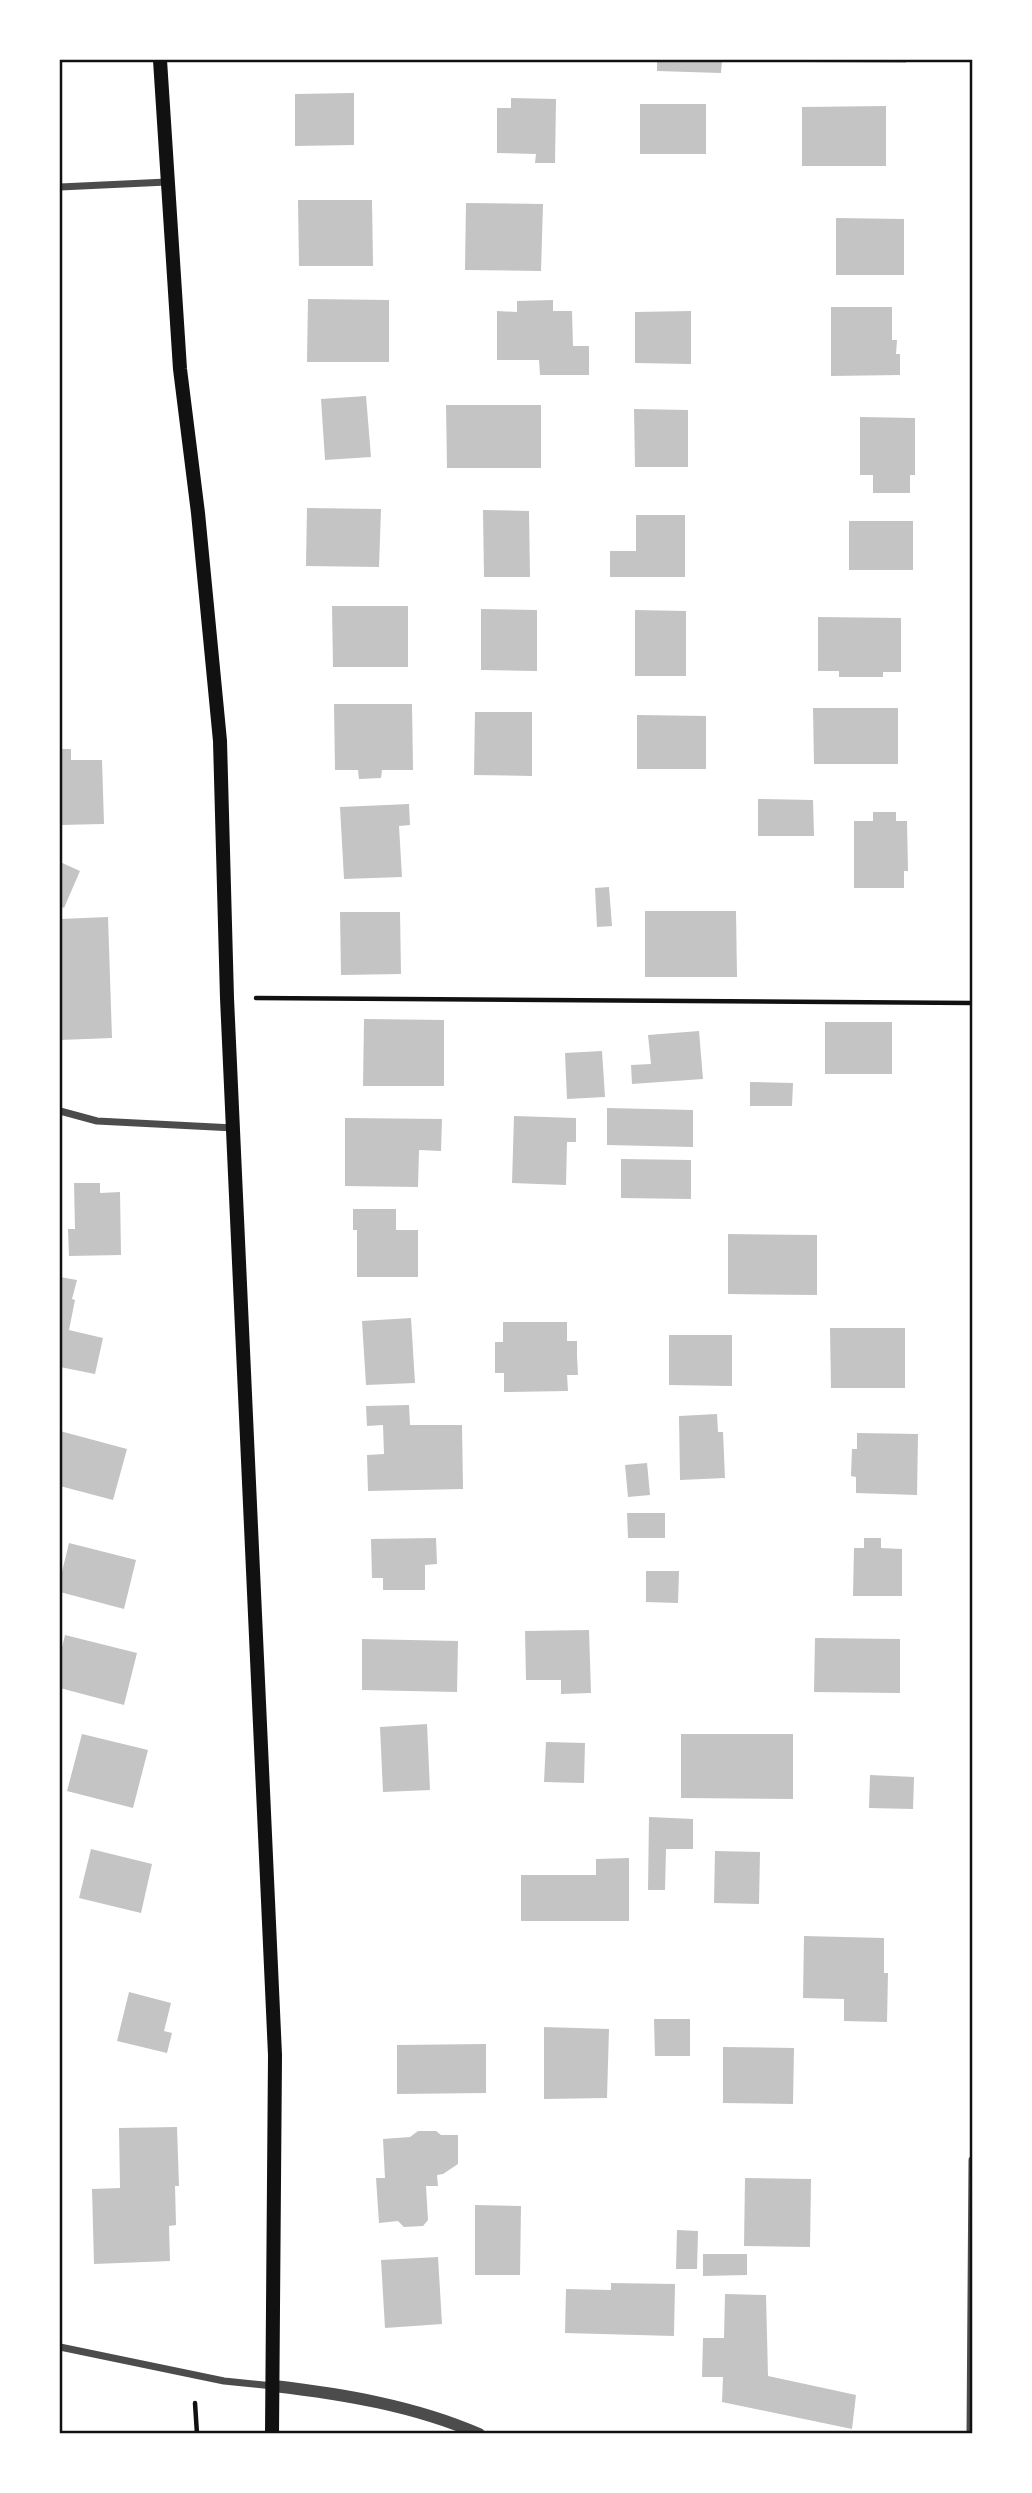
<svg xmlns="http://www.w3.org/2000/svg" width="1032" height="2493" viewBox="0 0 1032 2493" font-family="'Open Sans',sans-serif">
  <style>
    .building { fill: #c4c4c4 }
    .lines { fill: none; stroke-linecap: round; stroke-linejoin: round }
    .path { stroke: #111; stroke-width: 4.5 }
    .minor { stroke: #4c4c4c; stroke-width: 7 }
    .tertiary { stroke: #4c4c4c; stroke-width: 12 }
    .secondary { stroke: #111; stroke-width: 14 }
    .neatline { fill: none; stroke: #111; stroke-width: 2.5 }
  </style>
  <rect width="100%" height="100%" fill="#fff"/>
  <g class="building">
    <path d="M 657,60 L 722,60 L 721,73 L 657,71 Z"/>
    <path d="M 806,60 L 906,60 L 906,63 L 806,62 Z"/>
    <path d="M 354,93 L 354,145 L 295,146 L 295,94 Z"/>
    <path d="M 511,98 L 556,99 L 555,163 L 535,163 L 536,154 L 497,153 L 497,108 L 511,108 Z"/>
    <rect x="640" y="104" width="66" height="50"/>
    <path d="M 886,106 L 886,166 L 802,166 L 802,107 Z"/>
    <path d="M 298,200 L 372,200 L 373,266 L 299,266 Z"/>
    <path d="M 466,203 L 543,204 L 541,271 L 465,270 Z"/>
    <path d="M 836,218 L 904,219 L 904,275 L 836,275 Z"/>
    <path d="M 308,299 L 389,300 L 389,362 L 307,362 Z"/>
    <path d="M 553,300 L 553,311 L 572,311 L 573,346 L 589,346 L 589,375 L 540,375 L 539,360 L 497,360 L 497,311 L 517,312 L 517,301 Z"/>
    <path d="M 831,307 L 892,307 L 892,340 L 897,340 L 896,354 L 900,354 L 900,375 L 831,376 Z"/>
    <path d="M 691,311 L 691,364 L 635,363 L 635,312 Z"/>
    <path d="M 366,396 L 371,457 L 325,460 L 321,399 Z"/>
    <path d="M 446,405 L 541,405 L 541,468 L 447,468 Z"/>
    <path d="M 634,409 L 688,410 L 688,467 L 635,467 Z"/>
    <path d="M 860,417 L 915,418 L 915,475 L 910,475 L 910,493 L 873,493 L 873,475 L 860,475 Z"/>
    <path d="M 307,508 L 381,509 L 379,567 L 306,566 Z"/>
    <path d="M 483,510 L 529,511 L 530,577 L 484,577 Z"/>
    <path d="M 636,515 L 685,515 L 685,577 L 610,577 L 610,551 L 636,551 Z"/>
    <rect x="849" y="521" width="64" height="49"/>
    <path d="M 332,606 L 408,606 L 408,667 L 333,667 Z"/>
    <path d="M 481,609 L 537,610 L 537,671 L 481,670 Z"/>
    <path d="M 635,610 L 686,611 L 686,676 L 635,676 Z"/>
    <path d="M 818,617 L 901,618 L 901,672 L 883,672 L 883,677 L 839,677 L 839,671 L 818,671 Z"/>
    <path d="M 334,704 L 412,704 L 413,770 L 382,770 L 381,778 L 359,779 L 358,770 L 335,770 Z"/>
    <path d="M 813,708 L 898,708 L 898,764 L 814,764 Z"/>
    <path d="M 475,712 L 532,712 L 532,776 L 474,775 Z"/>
    <path d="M 637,715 L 706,716 L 706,769 L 637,769 Z"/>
    <path d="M 60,749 L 71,749 L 71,760 L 102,760 L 104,824 L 60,825 Z"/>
    <path d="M 758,799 L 813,800 L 814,836 L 758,836 Z"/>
    <path d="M 409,804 L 410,825 L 399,826 L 402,877 L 344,879 L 340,807 Z"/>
    <path d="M 873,812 L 896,812 L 896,821 L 907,821 L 908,871 L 904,871 L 904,888 L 854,888 L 854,821 L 873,821 Z"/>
    <path d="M 60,862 L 80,871 L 64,908 L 60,906 Z"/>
    <path d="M 609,887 L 612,926 L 597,927 L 595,888 Z"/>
    <path d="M 645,911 L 736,911 L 737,977 L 645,977 Z"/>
    <path d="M 340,912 L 400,912 L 401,974 L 341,975 Z"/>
    <path d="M 108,917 L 112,1038 L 60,1040 L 60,919 Z"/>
    <path d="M 364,1019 L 444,1020 L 444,1086 L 363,1086 Z"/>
    <rect x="825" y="1022" width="67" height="52"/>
    <path d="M 699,1031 L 703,1079 L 632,1084 L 631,1065 L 651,1064 L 648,1035 Z"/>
    <path d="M 602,1051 L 605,1097 L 567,1099 L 565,1053 Z"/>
    <path d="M 750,1082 L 793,1083 L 792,1106 L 750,1106 Z"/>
    <path d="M 607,1108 L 693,1110 L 693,1147 L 607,1145 Z"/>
    <path d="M 514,1116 L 576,1118 L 576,1142 L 567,1142 L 566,1185 L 512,1183 Z"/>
    <path d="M 345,1118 L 442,1119 L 441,1151 L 419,1150 L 418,1187 L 345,1186 Z"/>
    <path d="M 621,1159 L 691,1160 L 691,1199 L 621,1198 Z"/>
    <path d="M 74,1183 L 100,1183 L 100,1193 L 120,1192 L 121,1255 L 69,1256 L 68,1229 L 75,1229 Z"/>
    <path d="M 353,1209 L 396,1209 L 396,1230 L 418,1230 L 418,1277 L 357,1277 L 357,1230 L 353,1230 Z"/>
    <path d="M 728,1234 L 817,1235 L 817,1295 L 728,1294 Z"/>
    <path d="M 60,1277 L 77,1280 L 72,1299 L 75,1300 L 69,1330 L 103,1338 L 95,1374 L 60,1367 Z"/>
    <path d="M 411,1318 L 415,1383 L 366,1385 L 362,1321 Z"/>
    <path d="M 503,1322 L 567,1322 L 567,1341 L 577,1341 L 577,1356 L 578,1375 L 567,1375 L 568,1391 L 504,1392 L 504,1373 L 495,1373 L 495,1342 L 503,1342 Z"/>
    <path d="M 830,1328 L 905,1328 L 905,1388 L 831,1388 Z"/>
    <path d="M 669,1335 L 732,1335 L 732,1386 L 669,1385 Z"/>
    <path d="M 409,1405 L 410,1425 L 462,1425 L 463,1489 L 368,1491 L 367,1455 L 384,1454 L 383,1425 L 367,1426 L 366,1406 Z"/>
    <path d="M 717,1414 L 718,1432 L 723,1432 L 725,1478 L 680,1480 L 679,1416 Z"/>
    <path d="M 60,1431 L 127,1449 L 113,1500 L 60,1486 Z"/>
    <path d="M 857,1433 L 918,1434 L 917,1495 L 856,1493 L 856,1477 L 851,1476 L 852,1449 L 857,1449 Z"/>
    <path d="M 647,1463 L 650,1495 L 628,1497 L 625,1465 Z"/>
    <path d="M 627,1513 L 665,1513 L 665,1538 L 628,1538 Z"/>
    <path d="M 436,1538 L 437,1564 L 425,1565 L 425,1590 L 383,1590 L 383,1578 L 372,1578 L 371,1539 Z"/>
    <path d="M 864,1538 L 881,1538 L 881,1548 L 902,1549 L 902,1596 L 853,1596 L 854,1548 L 864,1548 Z"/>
    <path d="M 69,1543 L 136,1560 L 124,1609 L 60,1592 L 60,1580 Z"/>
    <path d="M 646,1571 L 679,1571 L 678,1603 L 646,1602 Z"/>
    <path d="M 589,1630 L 591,1693 L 561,1694 L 561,1680 L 526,1680 L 525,1631 Z"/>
    <path d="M 65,1635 L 137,1653 L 124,1705 L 60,1688 L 60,1656 Z"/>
    <path d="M 815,1638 L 900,1639 L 900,1693 L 814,1692 Z"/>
    <path d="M 362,1639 L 458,1641 L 457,1692 L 362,1690 Z"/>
    <path d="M 427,1724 L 430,1790 L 383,1792 L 380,1727 Z"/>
    <path d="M 82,1734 L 148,1750 L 133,1808 L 67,1791 Z"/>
    <path d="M 681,1734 L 793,1734 L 793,1799 L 681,1798 Z"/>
    <path d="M 546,1742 L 585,1743 L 584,1783 L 544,1782 Z"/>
    <path d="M 870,1775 L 914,1777 L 913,1809 L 869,1808 Z"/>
    <path d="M 649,1817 L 693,1819 L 693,1849 L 666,1849 L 665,1890 L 648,1890 Z"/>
    <path d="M 91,1849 L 152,1864 L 141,1913 L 79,1898 Z"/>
    <path d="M 715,1851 L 760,1852 L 759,1904 L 714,1903 Z"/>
    <path d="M 629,1858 L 629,1921 L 521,1921 L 521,1875 L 596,1875 L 596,1859 Z"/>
    <path d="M 804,1936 L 884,1938 L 884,1973 L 888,1973 L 887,2022 L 844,2021 L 844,1999 L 803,1998 Z"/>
    <path d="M 129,1992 L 171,2003 L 164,2031 L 172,2033 L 167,2053 L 117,2041 Z"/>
    <path d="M 654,2019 L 690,2019 L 690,2056 L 655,2056 Z"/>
    <path d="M 544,2027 L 609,2029 L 607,2098 L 544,2099 Z"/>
    <path d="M 486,2044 L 486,2093 L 397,2094 L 397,2045 Z"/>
    <path d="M 723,2047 L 794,2048 L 793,2104 L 723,2103 Z"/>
    <path d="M 177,2127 L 179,2186 L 175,2186 L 176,2225 L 169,2226 L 170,2261 L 94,2264 L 92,2189 L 120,2188 L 119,2128 Z"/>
    <path d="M 418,2131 L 436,2131 L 441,2135 L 458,2135 L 458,2164 L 443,2174 L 437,2175 L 438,2186 L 426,2186 L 428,2220 L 423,2226 L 404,2227 L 398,2221 L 379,2223 L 376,2178 L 385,2178 L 383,2139 L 410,2137 Z"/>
    <path d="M 745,2178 L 811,2179 L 810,2247 L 744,2246 Z"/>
    <path d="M 475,2205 L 521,2206 L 520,2275 L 475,2275 Z"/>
    <path d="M 677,2230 L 698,2231 L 697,2269 L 676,2269 Z"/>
    <path d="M 703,2254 L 747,2254 L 747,2275 L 703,2276 Z"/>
    <path d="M 438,2257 L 442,2324 L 385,2328 L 381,2260 Z"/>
    <path d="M 611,2283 L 675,2284 L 674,2336 L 565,2333 L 566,2289 L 611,2290 Z"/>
    <path d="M 725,2294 L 766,2295 L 768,2376 L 856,2395 L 852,2429 L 722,2402 L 723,2377 L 702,2377 L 703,2338 L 724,2338 Z"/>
  </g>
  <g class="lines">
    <g class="path">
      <path d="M 256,998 L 972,1003"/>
      <path d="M 195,2403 L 197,2434"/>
    </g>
    <g class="minor">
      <path d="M 60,187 L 167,182"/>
      <path d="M 60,1111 L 97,1121 L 234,1128"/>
      <path d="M 60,2347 L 224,2381 L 273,2386"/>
      <path d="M 970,2434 L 972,2160"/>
    </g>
    <path class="tertiary" d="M 274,2386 C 343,2394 415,2406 479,2434"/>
    <path class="secondary" d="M 160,60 L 180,369 L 198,513 L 220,741 L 227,998 L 275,2055 L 272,2434"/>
  </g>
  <rect width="1032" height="2493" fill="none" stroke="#ffffff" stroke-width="122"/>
  <rect x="61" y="61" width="910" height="2371" class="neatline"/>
</svg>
